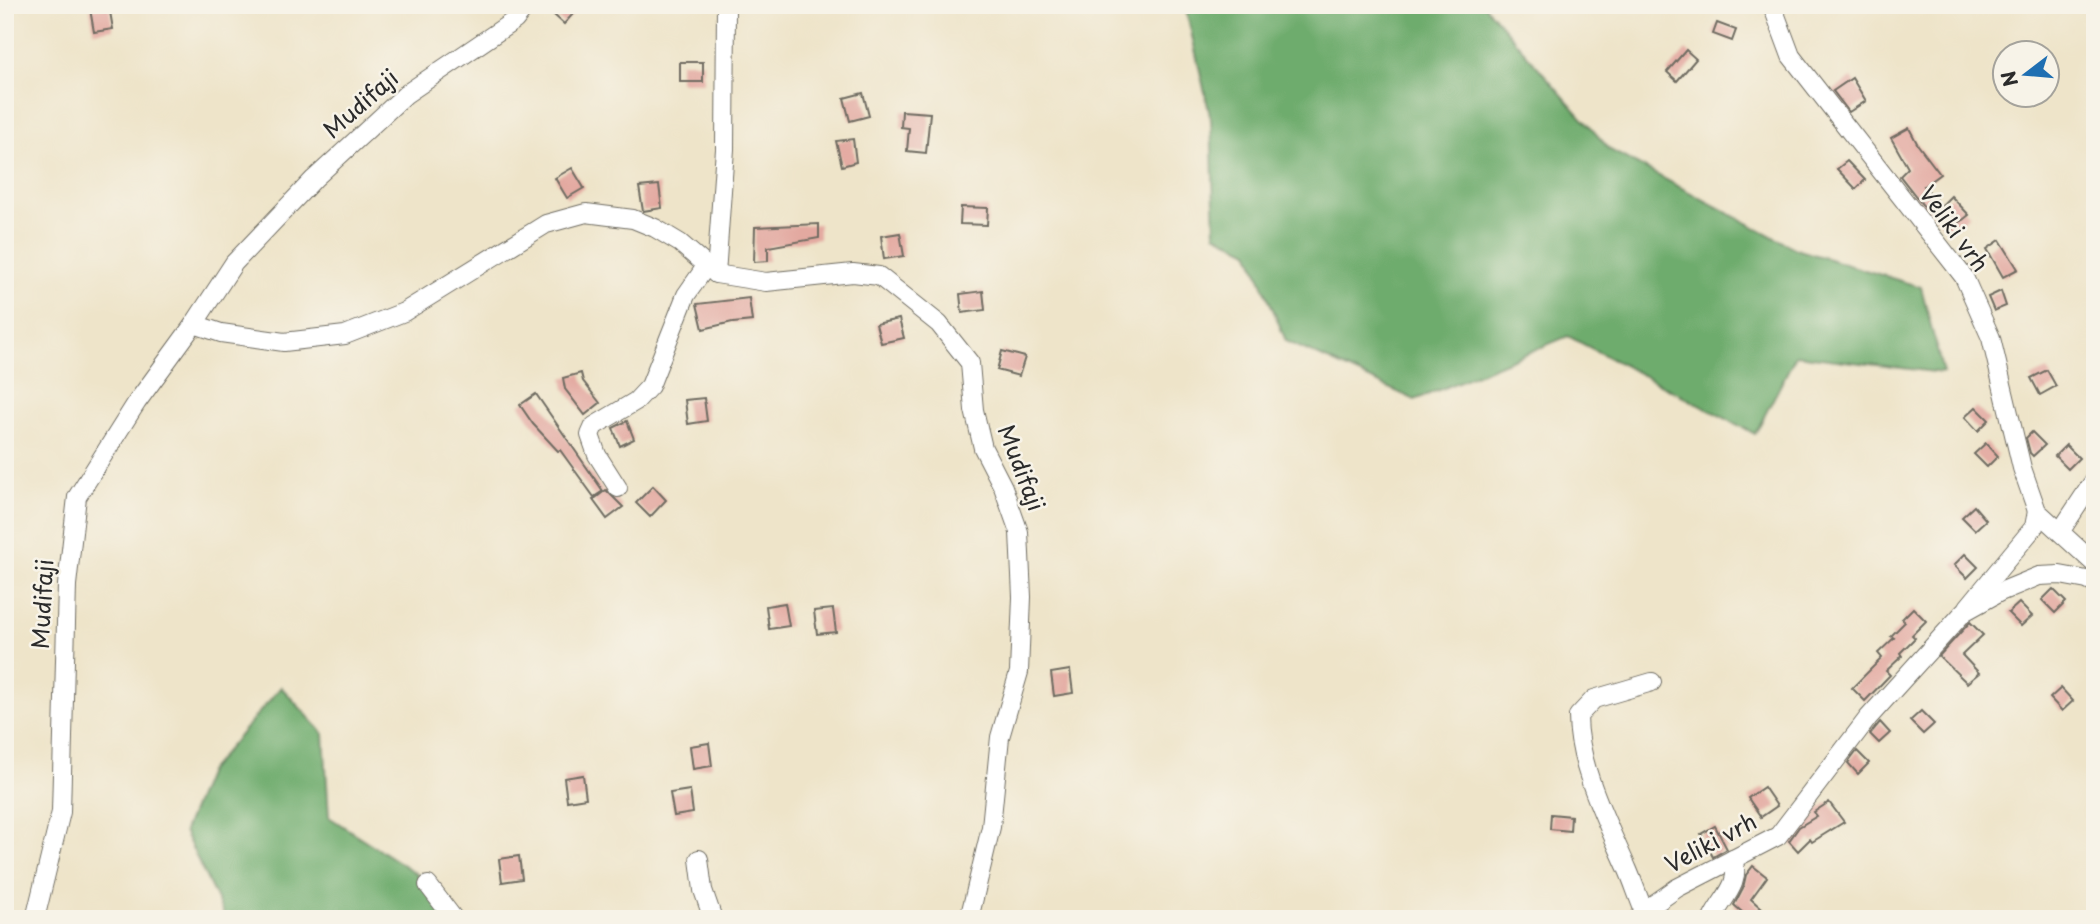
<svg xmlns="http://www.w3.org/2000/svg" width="2100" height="924" viewBox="0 0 2100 924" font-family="'Playpen Sans',sans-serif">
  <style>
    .forest { fill: #6eac6d; stroke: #4c6c4c; stroke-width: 2 }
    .building { fill: #e3a9a0 }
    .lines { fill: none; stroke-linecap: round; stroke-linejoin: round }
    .minor-casing { stroke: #6f6c62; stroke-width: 20 }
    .minor { stroke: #fff; stroke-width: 18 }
    .labels { text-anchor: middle; stroke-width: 5; stroke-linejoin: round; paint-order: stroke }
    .street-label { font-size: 23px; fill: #2b2b2b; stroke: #f7f3e8 }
  </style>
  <rect width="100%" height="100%" fill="#f7f3e8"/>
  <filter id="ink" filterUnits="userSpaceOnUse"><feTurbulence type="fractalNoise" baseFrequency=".0143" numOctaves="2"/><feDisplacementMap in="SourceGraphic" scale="14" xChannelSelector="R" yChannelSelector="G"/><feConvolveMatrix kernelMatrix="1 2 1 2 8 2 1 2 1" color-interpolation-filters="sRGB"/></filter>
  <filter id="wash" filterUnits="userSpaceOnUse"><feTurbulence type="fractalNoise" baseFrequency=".00686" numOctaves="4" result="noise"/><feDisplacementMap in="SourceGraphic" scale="28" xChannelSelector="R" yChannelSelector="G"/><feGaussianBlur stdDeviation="1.57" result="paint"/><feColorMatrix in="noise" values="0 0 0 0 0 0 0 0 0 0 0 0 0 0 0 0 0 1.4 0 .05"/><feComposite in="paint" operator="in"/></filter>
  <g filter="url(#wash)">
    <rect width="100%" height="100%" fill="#eee4c9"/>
    <g class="forest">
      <path d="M 1185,5 L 1484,5 L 1610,150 L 1796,249 L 1921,287 L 1943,373 L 1796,355 L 1755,434 L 1568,336 L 1415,400 L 1286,341 L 1249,251 L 1215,234 L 1211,120 Z"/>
      <path d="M 281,687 L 324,734 L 329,817 L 417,874 L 448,919 L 226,919 L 184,831 L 208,772 Z"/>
    </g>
    <g id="blocks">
      <g class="building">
        <path d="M 543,5 L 581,5 L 564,24 Z"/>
        <path d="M 109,6 L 113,29 L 94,32 L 90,9 Z"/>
        <path d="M 1717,23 L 1736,30 L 1732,41 L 1713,34 Z"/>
        <path d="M 1686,50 L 1696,59 L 1677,81 L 1667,72 Z"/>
        <rect x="680" y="62" width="23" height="20"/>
        <path d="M 1852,78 L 1866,101 L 1849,112 L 1833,91 Z"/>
        <path d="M 863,93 L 869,116 L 850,121 L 844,98 Z"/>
        <path d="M 902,111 L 930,113 L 926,153 L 907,151 L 909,128 L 901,127 Z"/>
        <path d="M 1909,128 L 1918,145 L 1940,174 L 1924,186 L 1941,206 L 1951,196 L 1969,215 L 1949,231 L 1926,207 L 1925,208 L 1900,176 L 1908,168 L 1891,138 Z"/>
        <path d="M 853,139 L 856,162 L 842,166 L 836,141 Z"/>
        <path d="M 1847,161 L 1865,180 L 1856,189 L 1837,169 Z"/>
        <path d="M 572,168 L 584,188 L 567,198 L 555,178 Z"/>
        <path d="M 659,185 L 662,208 L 643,211 L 639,187 Z"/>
        <path d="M 961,207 L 988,208 L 987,225 L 960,224 Z"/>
        <path d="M 819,224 L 819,238 L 768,247 L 768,261 L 754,262 L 755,227 Z"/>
        <path d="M 900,233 L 904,256 L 884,259 L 881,236 Z"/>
        <path d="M 2000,240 L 2018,269 L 2003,277 L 1987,249 Z"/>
        <path d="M 983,291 L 985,310 L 962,313 L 960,294 Z"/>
        <path d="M 2001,291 L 2006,306 L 1994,311 L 1988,297 Z"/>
        <path d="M 749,298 L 752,321 L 733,323 L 732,322 L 703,329 L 697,304 Z"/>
        <path d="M 899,319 L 904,338 L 881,343 L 876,324 Z"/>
        <path d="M 1002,351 L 1025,357 L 1019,376 L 997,370 Z"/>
        <path d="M 2047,370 L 2056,386 L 2040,395 L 2031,378 Z"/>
        <path d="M 581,373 L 583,381 L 600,403 L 585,415 L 565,389 L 563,378 Z"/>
        <path d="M 536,394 L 603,491 L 594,497 L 560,450 L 558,451 L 533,424 L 520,405 Z"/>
        <path d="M 704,398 L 707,421 L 688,424 L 685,400 Z"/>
        <path d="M 1976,407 L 1989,420 L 1978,431 L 1965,417 Z"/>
        <path d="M 627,421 L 634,439 L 620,446 L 613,428 Z"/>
        <path d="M 2032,432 L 2045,445 L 2033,456 L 2030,453 L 2026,438 Z"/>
        <path d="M 1986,443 L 1998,456 L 1987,467 L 1974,454 Z"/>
        <path d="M 2066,445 L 2079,458 L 2068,469 L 2055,456 Z"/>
        <path d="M 653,486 L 666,500 L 650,517 L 636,503 Z"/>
        <path d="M 606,490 L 623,507 L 607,519 L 593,500 Z"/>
        <path d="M 1974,506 L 1986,520 L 1975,530 L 1962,517 Z"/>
        <path d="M 1965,554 L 1978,567 L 1967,578 L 1954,565 Z"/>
        <path d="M 2053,589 L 2066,602 L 2055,613 L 2042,600 Z"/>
        <path d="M 785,603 L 789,626 L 769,629 L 766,606 Z"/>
        <path d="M 2019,603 L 2032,616 L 2021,626 L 2008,613 Z"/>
        <path d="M 1913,608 L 1926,621 L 1912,635 L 1915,638 L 1900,653 L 1902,656 L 1886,671 L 1890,675 L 1865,701 L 1852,688 L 1882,658 L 1878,653 L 1894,638 L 1891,636 L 1905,622 L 1902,619 Z"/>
        <path d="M 833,609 L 836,632 L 817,634 L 814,611 Z"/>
        <path d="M 1970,622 L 1983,635 L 1962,655 L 1979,673 L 1967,683 L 1939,656 Z"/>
        <path d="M 1070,670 L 1073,693 L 1054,696 L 1051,673 Z"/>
        <path d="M 2061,688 L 2073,701 L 2062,711 L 2050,698 Z"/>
        <path d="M 1921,711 L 1934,724 L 1923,734 L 1910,721 Z"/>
        <path d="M 1880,722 L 1890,733 L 1879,743 L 1870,734 Z"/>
        <path d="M 709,743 L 712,766 L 693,769 L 690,746 Z"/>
        <path d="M 1857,751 L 1869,763 L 1858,774 L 1848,763 Z"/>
        <path d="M 583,775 L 586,798 L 567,801 L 564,778 Z"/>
        <path d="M 1764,787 L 1777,806 L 1761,817 L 1748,798 Z"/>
        <path d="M 690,790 L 693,813 L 674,816 L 670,793 Z"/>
        <path d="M 1829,802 L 1844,822 L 1812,842 L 1810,839 L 1798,851 L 1789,841 L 1799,827 L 1817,816 L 1814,812 Z"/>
        <path d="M 1551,814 L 1571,816 L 1570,831 L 1550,829 Z"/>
        <path d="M 1715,826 L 1727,849 L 1713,857 L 1701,834 Z"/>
        <path d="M 519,856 L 522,879 L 502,882 L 499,859 Z"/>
        <path d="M 1753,866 L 1767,877 L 1751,899 L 1773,919 L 1750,919 L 1734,905 L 1743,888 L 1746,875 Z"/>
      </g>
    </g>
  </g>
  <g filter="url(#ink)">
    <use href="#blocks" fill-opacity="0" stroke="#6f6c62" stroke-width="2"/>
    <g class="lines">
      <defs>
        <g id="minor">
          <path d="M 1772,5 L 1791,56 L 1964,277 L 1991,338 L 2022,468 L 2037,511 L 2095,564"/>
          <path d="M 716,274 L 725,149 L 726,5"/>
          <path d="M 194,324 L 221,333 L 284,342 L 345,335 L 404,312 L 546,224 L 586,213 L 633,219 L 655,228 L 680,243 L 716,274 L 766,282 L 853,273 L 879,276 L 939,324 L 970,363 L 974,410 L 983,448 L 1003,487 L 1019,532 L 1022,597 L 1019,672 L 1000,737 L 991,827 L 969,919"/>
          <path d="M 618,488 L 597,455 L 590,435 L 594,426 L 636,401 L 650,386 L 686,295 L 707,265"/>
          <path d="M 2060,532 L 2095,479"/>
          <path d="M 1968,607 L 2034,527 L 2037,511"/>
          <path d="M 699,859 L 703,890 L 713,919"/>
          <path d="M 428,885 L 454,919"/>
          <path d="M 1644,911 C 1638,897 1634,884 1628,870 C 1608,824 1578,767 1578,716 L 1594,699 L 1652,682"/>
          <path d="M 35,919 L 61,812 L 67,585 L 77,497 L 137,402 L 194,324 L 234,263 L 314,179 L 406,94 L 515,20 L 527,5"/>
          <path d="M 1638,919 L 1644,911 L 1677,888 L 1778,836 L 1868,718 L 1964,612 L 2000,592 L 2039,576 L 2060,575 L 2087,580 L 2095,584"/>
          <path d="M 1712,919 C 1722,898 1742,884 1733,859"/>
        </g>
      </defs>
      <use href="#minor" class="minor-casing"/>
      <use href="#minor" class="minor"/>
    </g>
  </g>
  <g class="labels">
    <g class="street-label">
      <text transform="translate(361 104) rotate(-41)" y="8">Mudifaji</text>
      <text transform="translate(1954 229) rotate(54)" y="8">Veliki vrh</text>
      <text transform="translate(1021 468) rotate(69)" y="8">Mudifaji</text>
      <text transform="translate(43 604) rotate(-87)" y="8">Mudifaji</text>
      <text transform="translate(1711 843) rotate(-28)" y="8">Veliki vrh</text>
    </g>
  </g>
  <rect width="2100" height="924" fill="none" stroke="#f7f3e8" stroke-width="28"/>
  <g transform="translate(2026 74) rotate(254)"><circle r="33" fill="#f7f3e8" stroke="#a5a39c" stroke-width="2"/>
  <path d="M0-5L12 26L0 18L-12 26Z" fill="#1f6fb2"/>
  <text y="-10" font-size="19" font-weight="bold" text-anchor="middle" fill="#2b2b2b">N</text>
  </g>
</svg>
